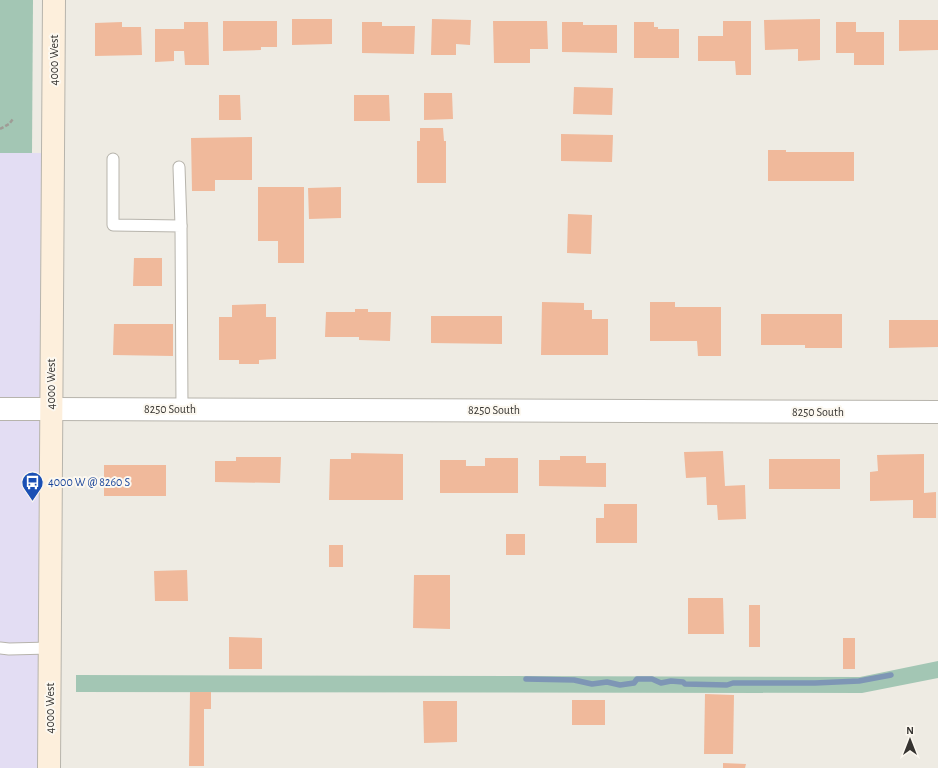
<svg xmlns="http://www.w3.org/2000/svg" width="938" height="768" viewBox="0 0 938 768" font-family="'Alegreya Sans',sans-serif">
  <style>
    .industrial { fill: #e3ddf3 }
    .green { fill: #a3c6b4 }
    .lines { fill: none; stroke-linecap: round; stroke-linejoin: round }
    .stream { stroke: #7e96b5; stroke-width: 5.5 }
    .building { fill: #f0b99b }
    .service-casing { stroke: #b7b4ac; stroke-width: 13 }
    .minor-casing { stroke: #b7b4ac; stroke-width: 24 }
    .tertiary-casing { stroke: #b7b4ac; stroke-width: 24 }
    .secondary-casing { stroke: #b7b4ac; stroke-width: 24 }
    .path { stroke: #9f9c96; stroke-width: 2.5; stroke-dasharray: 4 2; stroke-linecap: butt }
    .service { stroke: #fff; stroke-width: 11 }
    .minor { stroke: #fff; stroke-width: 22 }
    .tertiary { stroke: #fff; stroke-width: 22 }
    .secondary { stroke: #fdefdc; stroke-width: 22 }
    .labels { text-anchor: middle; stroke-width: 4; stroke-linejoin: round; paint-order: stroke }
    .street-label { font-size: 12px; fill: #363431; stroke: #fcf8f0 }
    .transit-label { font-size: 12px; fill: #164399; stroke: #fcf8f0; text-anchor: start }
  </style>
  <rect width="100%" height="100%" fill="#eeebe3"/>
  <path class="industrial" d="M 0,153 L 41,153 L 38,768 L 0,768 Z"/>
  <g class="green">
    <path d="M 0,0 L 33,0 L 32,153 L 0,153 Z"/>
    <path d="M 938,661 L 938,678 L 862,693 L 76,692 L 76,675 L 860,677 Z"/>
  </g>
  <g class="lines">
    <path class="stream" d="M 526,679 L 574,680 L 592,684 L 607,682 L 620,685 L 634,683 L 637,679 L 652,679 L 661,683 L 671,681 L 683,682 L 685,684 L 727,685 L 733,683 L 815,683 L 859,681 L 891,675"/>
  </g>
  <g class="building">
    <path d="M 292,19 L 332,19 L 332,44 L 292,45 Z"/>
    <path d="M 432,19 L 471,20 L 470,45 L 456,44 L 456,55 L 431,55 Z"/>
    <path d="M 820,19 L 820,60 L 798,61 L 798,49 L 765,50 L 764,20 Z"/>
    <path d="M 899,20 L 938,20 L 938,50 L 899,51 Z"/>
    <path d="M 223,21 L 277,21 L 277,47 L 261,47 L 261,50 L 223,51 Z"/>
    <path d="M 493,21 L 547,21 L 548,49 L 530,49 L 530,63 L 494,63 Z"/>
    <path d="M 723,21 L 751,21 L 751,75 L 736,75 L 735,61 L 698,61 L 698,36 L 723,36 Z"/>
    <path d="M 122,22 L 122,27 L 141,27 L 142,55 L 95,56 L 95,23 Z"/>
    <path d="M 184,22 L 208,22 L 209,65 L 185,65 L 184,51 L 174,51 L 174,61 L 155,62 L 155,29 L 184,29 Z"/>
    <path d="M 362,22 L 382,22 L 382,26 L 415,26 L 414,54 L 362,53 Z"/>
    <path d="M 562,22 L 583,22 L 583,25 L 617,25 L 617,53 L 562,52 Z"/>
    <path d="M 634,22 L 654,22 L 654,27 L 658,27 L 658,29 L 679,29 L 679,58 L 634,58 Z"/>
    <path d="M 836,22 L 856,22 L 856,32 L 884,32 L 884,65 L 854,65 L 854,53 L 836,53 Z"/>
    <path d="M 574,87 L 613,88 L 612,115 L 573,114 Z"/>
    <path d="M 424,93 L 452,93 L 453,119 L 424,120 Z"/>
    <path d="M 219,95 L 240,95 L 241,120 L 219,120 Z"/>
    <path d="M 354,95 L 389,95 L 390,121 L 354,121 Z"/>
    <path d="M 420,128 L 443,128 L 444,141 L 446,141 L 446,183 L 417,183 L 417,141 L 420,141 Z"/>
    <path d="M 561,134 L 613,135 L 612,162 L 561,161 Z"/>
    <path d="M 252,137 L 252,180 L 215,180 L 215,191 L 192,191 L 191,138 Z"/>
    <path d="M 768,150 L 786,150 L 786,152 L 854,152 L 854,181 L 768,181 Z"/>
    <path d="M 258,187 L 304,187 L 304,263 L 278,263 L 278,241 L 258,241 Z"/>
    <path d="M 341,187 L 341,218 L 309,219 L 308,188 Z"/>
    <path d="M 568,214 L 592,215 L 591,254 L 567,253 Z"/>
    <path d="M 134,258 L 162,258 L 162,286 L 133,286 Z"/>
    <path d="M 542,302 L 584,303 L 584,310 L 592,310 L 592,319 L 608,319 L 608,355 L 541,355 Z"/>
    <path d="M 650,302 L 675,302 L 675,307 L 721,307 L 721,356 L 698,356 L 697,341 L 650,341 Z"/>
    <path d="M 266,304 L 266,317 L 276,317 L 276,359 L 259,360 L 259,364 L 239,364 L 239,360 L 219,360 L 219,317 L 232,317 L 232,305 Z"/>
    <path d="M 355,309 L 368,309 L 368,312 L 391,312 L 390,341 L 359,340 L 359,337 L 325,337 L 326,312 L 355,312 Z"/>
    <path d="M 761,314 L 842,314 L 842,348 L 805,348 L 805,345 L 761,345 Z"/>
    <path d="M 431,316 L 502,316 L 502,344 L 431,343 Z"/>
    <path d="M 889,320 L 938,320 L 938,347 L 889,348 Z"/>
    <path d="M 114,324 L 173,324 L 173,356 L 113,355 Z"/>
    <path d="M 723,451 L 725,486 L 745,485 L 746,519 L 718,520 L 717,505 L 707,505 L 706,477 L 686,478 L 684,452 Z"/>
    <path d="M 351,453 L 403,454 L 403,500 L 329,500 L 330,459 L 351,459 Z"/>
    <path d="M 924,454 L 924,493 L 936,492 L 936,518 L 913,518 L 913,500 L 870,501 L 870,472 L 878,471 L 877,455 Z"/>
    <path d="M 560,456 L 586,456 L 586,463 L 606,463 L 606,487 L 539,486 L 539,460 L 560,460 Z"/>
    <path d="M 236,457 L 281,457 L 280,483 L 215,482 L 215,461 L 236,461 Z"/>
    <path d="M 485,458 L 518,458 L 518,493 L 440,493 L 440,460 L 466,460 L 466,466 L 485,466 Z"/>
    <rect x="769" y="459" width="71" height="30"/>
    <rect x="104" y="465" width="62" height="31"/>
    <path d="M 604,504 L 637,504 L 637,543 L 596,543 L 596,518 L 604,518 Z"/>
    <rect x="506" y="534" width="19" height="21"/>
    <rect x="329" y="545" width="14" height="22"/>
    <path d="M 187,570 L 188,601 L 155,601 L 154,571 Z"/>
    <path d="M 414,575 L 450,575 L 450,629 L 413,628 Z"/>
    <path d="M 688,598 L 723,598 L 724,634 L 688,634 Z"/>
    <rect x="749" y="605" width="11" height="42"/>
    <path d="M 229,637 L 262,638 L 262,669 L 229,669 Z"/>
    <rect x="843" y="638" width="12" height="31"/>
    <path d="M 190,692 L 211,692 L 211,709 L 204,709 L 204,766 L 189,766 Z"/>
    <path d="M 705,694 L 734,695 L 733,754 L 704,754 Z"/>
    <rect x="572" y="700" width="33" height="25"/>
    <path d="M 423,701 L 457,701 L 457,742 L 424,743 Z"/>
    <path d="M 723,763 L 746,764 L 745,768 L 723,768 Z"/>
  </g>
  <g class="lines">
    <defs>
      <g id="service">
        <path d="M 113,159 L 113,225 L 181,226 L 182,409"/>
        <path d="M 179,167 L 181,226"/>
        <path d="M 0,648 L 9,649 L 50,648"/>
      </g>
      <path id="minor" d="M 51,409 L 938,412"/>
      <path id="tertiary" d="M 0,409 L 51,409"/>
      <path id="secondary" d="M 49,768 L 54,0"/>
    </defs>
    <use href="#service" class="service-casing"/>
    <use href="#minor" class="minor-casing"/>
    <use href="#tertiary" class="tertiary-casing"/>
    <use href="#secondary" class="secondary-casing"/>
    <path class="path" d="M 0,129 L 9,124 L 13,119"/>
    <use href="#service" class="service"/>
    <use href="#minor" class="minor"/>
    <use href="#tertiary" class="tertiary"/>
    <use href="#secondary" class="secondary"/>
  </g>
  <defs>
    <symbol id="bus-pin" viewBox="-11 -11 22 30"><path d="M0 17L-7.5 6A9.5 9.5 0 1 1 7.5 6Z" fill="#1a4fb4" stroke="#fcf8f0"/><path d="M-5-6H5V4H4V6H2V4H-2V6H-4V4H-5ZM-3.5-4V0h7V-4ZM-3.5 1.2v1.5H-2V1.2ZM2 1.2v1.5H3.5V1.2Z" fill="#fff"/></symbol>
  </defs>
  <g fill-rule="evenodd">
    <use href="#bus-pin" x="20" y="470" width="25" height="34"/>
  </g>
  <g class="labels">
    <g class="street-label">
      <text transform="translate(54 60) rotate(-90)" y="4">4000 West</text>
      <text transform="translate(51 384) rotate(-90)" y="4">4000 West</text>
      <text x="170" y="413">8250 South</text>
      <text x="494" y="414">8250 South</text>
      <text x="818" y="416">8250 South</text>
      <text transform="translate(50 708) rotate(-90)" y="4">4000 West</text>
    </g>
    <g class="transit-label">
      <text x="48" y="486">4000 W @ 8260 S</text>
    </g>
  </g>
  <g transform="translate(910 740)" stroke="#fcf8f0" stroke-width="3" paint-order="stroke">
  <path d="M0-3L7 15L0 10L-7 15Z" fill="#363431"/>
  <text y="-6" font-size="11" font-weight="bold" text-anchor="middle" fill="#363431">N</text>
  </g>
</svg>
